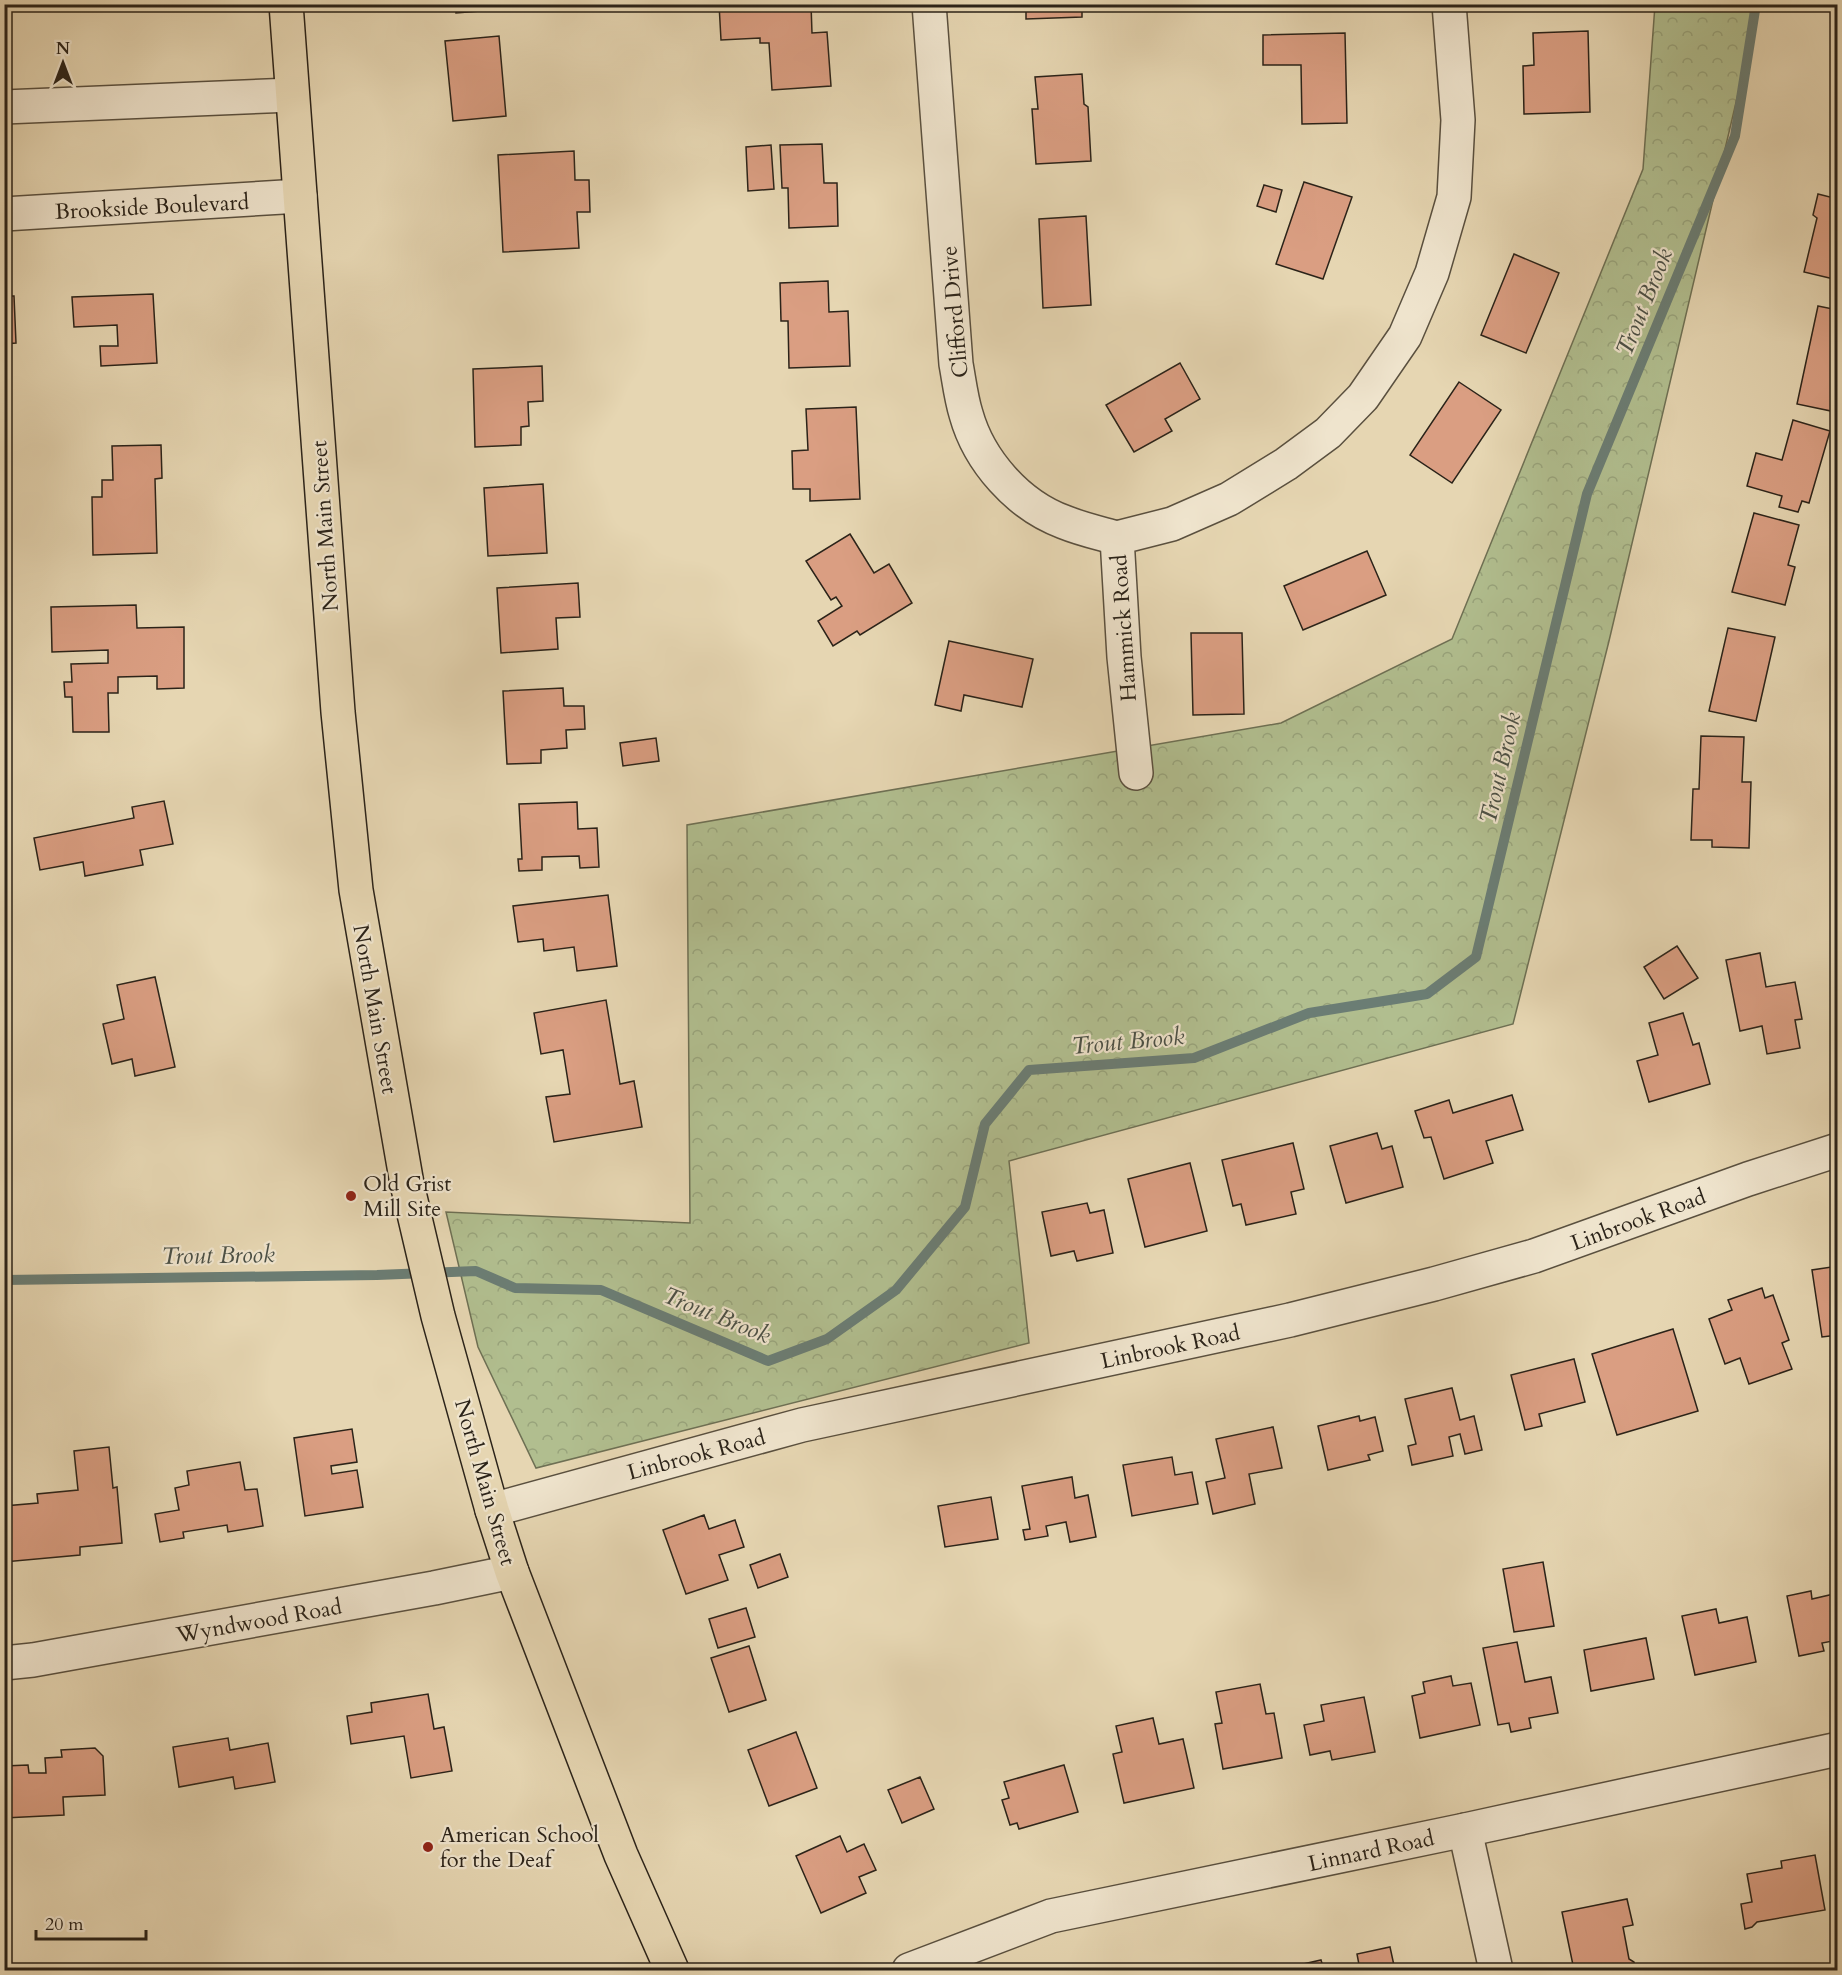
<svg xmlns="http://www.w3.org/2000/svg" width="1842" height="1975" viewBox="0 0 1842 1975" font-family="Cardo,serif">
  <style>
    .forest { fill: url(#forest-crowns); stroke: #6e7054; stroke-width: 1.5 }
    .lines { fill: none; stroke-linecap: round; stroke-linejoin: round }
    .stream { stroke: #6b7d74; stroke-width: 10 }
    .building { fill: #da9e82; stroke: #2b2319; stroke-width: 1.5 }
    .minor-casing { stroke: #5a503f; stroke-width: 36 }
    .major-casing { stroke: #2b2319; stroke-width: 36 }
    .minor { stroke: #efe4cd; stroke-width: 33 }
    .major { stroke: #e6d6b2; stroke-width: 33 }
    .poi-dot { fill: #8f2418; stroke: #efe4cd; stroke-width: 2 }
    .labels { text-anchor: middle; stroke-width: 4.5; stroke-linejoin: round; paint-order: stroke }
    .street-label { font-size: 22px; fill: #2b2319; stroke: #efe4cd }
    .poi-label { font-size: 22px; fill: #2b2319; stroke: #efe4cd; text-anchor: start }
    .water-label { font-size: 24px; font-style: italic; fill: #4b5046; stroke: #efe4cd }
  </style>
  <defs>
    <pattern id="forest-crowns" width="20" height="18" patternUnits="userSpaceOnUse" patternTransform="scale(1.5)"><rect width="20" height="18" fill="#b1be8f"/><path d="M2 6a3 3 0 1 1 6 0M12 15a3 3 0 1 1 6 0" fill="none" stroke="#98a37b"/></pattern>
  </defs>
  <rect width="100%" height="100%" fill="#e6d6b2"/>
  <filter id="stains"><feTurbulence type="fractalNoise" baseFrequency=".00333" numOctaves="4"/><feColorMatrix values="0 0 0 0 .2 0 0 0 0 .09 0 0 0 0 .02 0 0 0 .5 -.17"/></filter>
  <radialGradient id="worn" r=".72"><stop offset=".6" stop-color="#630" stop-opacity="0"/><stop offset="1" stop-color="#630" stop-opacity=".3"/></radialGradient>
  <path class="forest" d="M 1655,5 L 1759,5 L 1609,641 L 1513,1024 L 1009,1161 L 1029,1343 L 536,1468 L 478,1347 L 446,1212 L 690,1223 L 687,825 L 1281,723 L 1452,639 L 1643,169 Z"/>
  <g class="lines">
    <path class="stream" d="M 4,1280 L 377,1275 L 476,1271 L 515,1288 L 601,1290 L 768,1361 L 827,1339 L 896,1290 L 965,1207 L 985,1124 L 1029,1070 L 1194,1058 L 1309,1013 L 1427,994 L 1476,957 L 1587,494 L 1735,136 L 1756,4"/>
  </g>
  <g class="building">
    <path d="M 93,4 L 136,4 L 135,10 L 93,9 Z"/>
    <path d="M 456,4 L 493,4 L 493,10 L 456,13 Z"/>
    <path d="M 719,4 L 811,4 L 812,33 L 827,32 L 831,86 L 772,90 L 769,43 L 760,43 L 760,38 L 721,40 Z"/>
    <path d="M 1026,4 L 1082,4 L 1082,17 L 1026,19 Z"/>
    <path d="M 1588,31 L 1590,112 L 1524,114 L 1523,66 L 1534,65 L 1533,33 Z"/>
    <path d="M 1345,33 L 1347,123 L 1302,124 L 1301,65 L 1263,65 L 1263,35 Z"/>
    <path d="M 499,36 L 506,116 L 453,121 L 445,41 Z"/>
    <path d="M 1082,74 L 1084,104 L 1088,107 L 1091,161 L 1036,164 L 1032,109 L 1038,109 L 1035,77 Z"/>
    <path d="M 822,144 L 824,183 L 837,183 L 838,226 L 789,228 L 788,188 L 782,188 L 780,145 Z"/>
    <path d="M 771,145 L 774,189 L 748,191 L 746,147 Z"/>
    <path d="M 574,151 L 575,180 L 589,180 L 590,212 L 577,212 L 579,248 L 503,252 L 498,155 Z"/>
    <path d="M 1304,182 L 1352,197 L 1323,279 L 1276,264 Z"/>
    <path d="M 1264,185 L 1282,190 L 1276,212 L 1257,206 Z"/>
    <path d="M 1818,194 L 1838,199 L 1838,280 L 1804,272 L 1817,218 L 1813,215 Z"/>
    <path d="M 1086,216 L 1091,305 L 1043,308 L 1039,219 Z"/>
    <path d="M 1514,254 L 1559,273 L 1526,353 L 1481,335 Z"/>
    <path d="M 828,281 L 829,312 L 848,311 L 850,366 L 789,368 L 788,321 L 781,321 L 780,283 Z"/>
    <path d="M 153,294 L 157,363 L 101,366 L 100,346 L 118,346 L 117,325 L 74,327 L 72,297 Z"/>
    <path d="M 4,296 L 14,296 L 16,343 L 4,344 Z"/>
    <path d="M 1818,306 L 1838,310 L 1838,398 L 1834,398 L 1831,411 L 1797,404 Z"/>
    <path d="M 1180,363 L 1200,399 L 1165,419 L 1172,431 L 1134,452 L 1106,405 Z"/>
    <path d="M 542,366 L 543,401 L 528,402 L 529,426 L 521,427 L 521,445 L 475,447 L 473,369 Z"/>
    <path d="M 1459,382 L 1501,410 L 1452,483 L 1410,455 Z"/>
    <path d="M 856,407 L 860,499 L 810,501 L 810,489 L 793,489 L 792,451 L 808,450 L 806,409 Z"/>
    <path d="M 1793,420 L 1830,431 L 1809,503 L 1802,501 L 1798,512 L 1779,507 L 1782,496 L 1747,486 L 1756,453 L 1782,460 Z"/>
    <path d="M 161,445 L 162,478 L 155,479 L 157,553 L 93,555 L 92,497 L 102,497 L 102,480 L 113,480 L 112,446 Z"/>
    <path d="M 543,484 L 547,553 L 488,556 L 484,488 Z"/>
    <path d="M 1754,513 L 1799,525 L 1788,565 L 1795,567 L 1785,605 L 1732,592 Z"/>
    <path d="M 850,534 L 874,573 L 889,564 L 912,603 L 860,635 L 857,631 L 833,646 L 818,621 L 842,606 L 836,597 L 831,600 L 806,561 Z"/>
    <path d="M 1367,551 L 1386,595 L 1303,630 L 1284,586 Z"/>
    <path d="M 578,583 L 580,617 L 556,618 L 558,649 L 501,653 L 497,588 Z"/>
    <path d="M 136,605 L 137,628 L 184,627 L 184,688 L 157,689 L 157,676 L 118,677 L 118,693 L 108,693 L 109,732 L 73,732 L 72,697 L 65,697 L 64,682 L 72,682 L 71,664 L 108,663 L 108,650 L 52,652 L 51,607 Z"/>
    <path d="M 1728,628 L 1775,637 L 1756,721 L 1709,711 Z"/>
    <path d="M 1191,633 L 1242,633 L 1244,714 L 1193,715 Z"/>
    <path d="M 949,641 L 1033,659 L 1022,707 L 964,695 L 961,711 L 935,705 Z"/>
    <path d="M 563,688 L 564,706 L 584,706 L 585,729 L 566,730 L 567,748 L 541,750 L 541,763 L 507,764 L 503,691 Z"/>
    <path d="M 1701,736 L 1744,737 L 1742,782 L 1751,782 L 1749,848 L 1712,847 L 1712,840 L 1691,840 L 1693,789 L 1699,789 Z"/>
    <path d="M 656,738 L 659,761 L 623,766 L 620,743 Z"/>
    <path d="M 164,801 L 173,844 L 140,850 L 143,865 L 85,876 L 83,862 L 40,870 L 34,838 L 134,818 L 132,807 Z"/>
    <path d="M 577,802 L 578,829 L 597,828 L 599,867 L 580,868 L 579,856 L 542,857 L 542,870 L 519,871 L 518,859 L 522,859 L 519,804 Z"/>
    <path d="M 608,895 L 617,966 L 577,971 L 574,947 L 544,951 L 543,939 L 518,942 L 513,906 Z"/>
    <path d="M 1677,946 L 1698,978 L 1664,999 L 1644,967 Z"/>
    <path d="M 1760,953 L 1766,987 L 1795,982 L 1802,1019 L 1795,1020 L 1800,1048 L 1767,1054 L 1762,1026 L 1740,1031 L 1726,960 Z"/>
    <path d="M 155,977 L 175,1067 L 135,1076 L 132,1059 L 112,1064 L 103,1024 L 124,1019 L 117,985 Z"/>
    <path d="M 606,1000 L 620,1084 L 634,1081 L 642,1127 L 554,1142 L 546,1097 L 570,1094 L 563,1050 L 541,1054 L 534,1013 Z"/>
    <path d="M 1683,1013 L 1693,1045 L 1699,1043 L 1710,1084 L 1649,1102 L 1637,1061 L 1658,1055 L 1649,1023 Z"/>
    <path d="M 1512,1095 L 1523,1130 L 1486,1141 L 1493,1163 L 1444,1179 L 1431,1137 L 1424,1138 L 1415,1111 L 1449,1100 L 1453,1113 Z"/>
    <path d="M 1377,1133 L 1382,1149 L 1392,1146 L 1403,1187 L 1346,1203 L 1330,1146 Z"/>
    <path d="M 1293,1143 L 1304,1189 L 1291,1192 L 1296,1214 L 1246,1225 L 1241,1204 L 1233,1206 L 1222,1160 Z"/>
    <path d="M 1190,1163 L 1207,1231 L 1145,1247 L 1128,1179 Z"/>
    <path d="M 1087,1203 L 1090,1213 L 1104,1210 L 1113,1253 L 1077,1261 L 1074,1251 L 1051,1256 L 1042,1212 Z"/>
    <path d="M 1838,1266 L 1838,1335 L 1822,1337 L 1812,1270 Z"/>
    <path d="M 1762,1288 L 1765,1298 L 1773,1295 L 1789,1340 L 1782,1343 L 1792,1369 L 1749,1384 L 1740,1358 L 1725,1364 L 1709,1319 L 1732,1310 L 1728,1300 Z"/>
    <path d="M 1673,1329 L 1698,1411 L 1617,1435 L 1592,1354 Z"/>
    <path d="M 1574,1359 L 1585,1402 L 1539,1414 L 1542,1426 L 1525,1430 L 1511,1375 Z"/>
    <path d="M 1452,1388 L 1460,1420 L 1474,1416 L 1482,1450 L 1465,1454 L 1460,1434 L 1449,1437 L 1453,1456 L 1412,1465 L 1408,1446 L 1416,1444 L 1405,1399 Z"/>
    <path d="M 1359,1416 L 1360,1421 L 1375,1417 L 1383,1451 L 1368,1455 L 1370,1460 L 1328,1470 L 1318,1426 Z"/>
    <path d="M 1273,1427 L 1282,1468 L 1249,1474 L 1255,1504 L 1213,1514 L 1206,1482 L 1225,1478 L 1216,1439 Z"/>
    <path d="M 352,1429 L 357,1462 L 331,1466 L 332,1474 L 357,1470 L 363,1507 L 305,1516 L 294,1438 Z"/>
    <path d="M 109,1447 L 113,1488 L 117,1487 L 122,1543 L 80,1547 L 80,1555 L 4,1562 L 4,1506 L 38,1503 L 37,1494 L 78,1490 L 74,1451 Z"/>
    <path d="M 1172,1457 L 1175,1475 L 1192,1472 L 1198,1504 L 1132,1516 L 1123,1465 Z"/>
    <path d="M 240,1462 L 245,1490 L 257,1489 L 263,1526 L 228,1532 L 227,1525 L 183,1532 L 184,1538 L 160,1542 L 155,1514 L 179,1510 L 175,1488 L 189,1485 L 187,1471 Z"/>
    <path d="M 1072,1477 L 1075,1498 L 1088,1495 L 1096,1537 L 1070,1542 L 1066,1522 L 1046,1526 L 1048,1536 L 1025,1540 L 1023,1530 L 1030,1529 L 1022,1486 Z"/>
    <path d="M 991,1497 L 998,1539 L 945,1547 L 938,1506 Z"/>
    <path d="M 704,1515 L 709,1529 L 735,1520 L 744,1547 L 719,1555 L 728,1580 L 686,1594 L 663,1530 Z"/>
    <path d="M 780,1554 L 788,1577 L 758,1588 L 750,1565 Z"/>
    <path d="M 1543,1562 L 1554,1626 L 1514,1632 L 1503,1569 Z"/>
    <path d="M 1811,1591 L 1812,1599 L 1838,1593 L 1838,1640 L 1822,1643 L 1824,1651 L 1799,1656 L 1787,1596 Z"/>
    <path d="M 746,1608 L 755,1637 L 718,1648 L 709,1619 Z"/>
    <path d="M 1716,1609 L 1719,1623 L 1747,1617 L 1756,1662 L 1695,1675 L 1682,1616 Z"/>
    <path d="M 1646,1638 L 1654,1679 L 1591,1691 L 1584,1650 Z"/>
    <path d="M 1517,1642 L 1525,1682 L 1551,1677 L 1558,1713 L 1529,1718 L 1531,1728 L 1511,1732 L 1509,1723 L 1498,1725 L 1483,1648 Z"/>
    <path d="M 749,1646 L 766,1700 L 729,1712 L 711,1658 Z"/>
    <path d="M 1451,1676 L 1453,1686 L 1471,1683 L 1480,1725 L 1420,1738 L 1412,1696 L 1425,1693 L 1423,1682 Z"/>
    <path d="M 1260,1684 L 1266,1714 L 1274,1713 L 1282,1758 L 1223,1769 L 1215,1724 L 1222,1723 L 1216,1692 Z"/>
    <path d="M 428,1694 L 434,1729 L 444,1727 L 452,1771 L 411,1778 L 404,1736 L 351,1744 L 347,1716 L 372,1712 L 371,1703 Z"/>
    <path d="M 1364,1697 L 1375,1752 L 1332,1760 L 1330,1751 L 1310,1755 L 1304,1725 L 1324,1721 L 1321,1705 Z"/>
    <path d="M 1153,1718 L 1159,1744 L 1183,1739 L 1194,1788 L 1124,1803 L 1113,1754 L 1122,1752 L 1116,1726 Z"/>
    <path d="M 796,1732 L 817,1788 L 769,1806 L 748,1750 Z"/>
    <path d="M 228,1738 L 230,1750 L 268,1743 L 275,1782 L 235,1789 L 233,1777 L 179,1787 L 173,1747 Z"/>
    <path d="M 95,1748 L 103,1756 L 105,1795 L 63,1797 L 64,1815 L 4,1818 L 4,1766 L 28,1765 L 29,1773 L 46,1773 L 45,1758 L 62,1757 L 61,1750 Z"/>
    <path d="M 1064,1765 L 1078,1812 L 1019,1829 L 1017,1823 L 1010,1825 L 1002,1800 L 1009,1798 L 1004,1782 Z"/>
    <path d="M 920,1777 L 934,1809 L 902,1823 L 888,1790 Z"/>
    <path d="M 840,1836 L 847,1852 L 864,1844 L 876,1870 L 859,1877 L 866,1893 L 821,1913 L 796,1856 Z"/>
    <path d="M 1815,1855 L 1825,1910 L 1757,1922 L 1752,1927 L 1745,1929 L 1741,1904 L 1752,1902 L 1747,1874 L 1782,1868 L 1781,1861 Z"/>
    <path d="M 1627,1899 L 1633,1925 L 1623,1927 L 1629,1959 L 1634,1962 L 1636,1970 L 1599,1970 L 1599,1968 L 1574,1970 L 1562,1912 Z"/>
    <path d="M 1390,1947 L 1395,1970 L 1360,1970 L 1357,1954 Z"/>
    <path d="M 1321,1960 L 1324,1970 L 1277,1970 Z"/>
  </g>
  <g class="lines">
    <defs>
      <g id="minor">
        <path d="M 929,4 L 956,364 C 959,380 961,398 966,414 C 979,461 1018,505 1064,522 C 1081,529 1099,533 1117,538"/>
        <path d="M 4,107 L 292,95"/>
        <path d="M 4,214 L 300,196"/>
        <path d="M 1136,773 L 1124,657 L 1117,538 L 1172,524 L 1229,499 L 1286,464 L 1328,433 L 1363,397 L 1405,336 L 1432,273 L 1454,197 L 1458,120 L 1449,4"/>
        <path d="M 492,1510 L 802,1425 L 1290,1320 L 1434,1284 L 1534,1256 L 1748,1179 L 1838,1150"/>
        <path d="M 4,1663 L 33,1660 L 434,1588 L 512,1572"/>
        <path d="M 1465,1830 L 1496,1970"/>
        <path d="M 909,1970 L 1051,1916 L 1465,1830 L 1838,1749"/>
      </g>
      <path id="major" d="M 286,4 L 338,712 L 356,890 L 407,1184 L 438,1316 L 492,1510 L 512,1572 L 621,1855 L 672,1970"/>
    </defs>
    <use href="#minor" class="minor-casing"/>
    <use href="#major" class="major-casing"/>
    <use href="#minor" class="minor"/>
    <use href="#major" class="major"/>
  </g>
  <g class="poi-dot">
    <circle cx="351" cy="1196" r="6"/>
    <circle cx="428" cy="1847" r="6"/>
  </g>
  <g class="labels">
    <g class="street-label">
      <text transform="translate(152 206) rotate(-3)" y="8">Brookside Boulevard</text>
      <text transform="translate(954 312) rotate(-95)" y="8">Clifford Drive</text>
      <text transform="translate(324 526) rotate(-94)" y="8">North Main Street</text>
      <text transform="translate(1123 628) rotate(-94)" y="8">Hammick Road</text>
      <text transform="translate(376 1009) rotate(80)" y="8">North Main Street</text>
      <text transform="translate(1638 1219) rotate(-20)" y="8">Linbrook Road</text>
      <text transform="translate(1170 1346) rotate(-12)" y="8">Linbrook Road</text>
      <text transform="translate(696 1454) rotate(-15)" y="8">Linbrook Road</text>
      <text transform="translate(486 1482) rotate(74)" y="8">North Main Street</text>
      <text transform="translate(259 1620) rotate(-10)" y="8">Wyndwood Road</text>
      <text transform="translate(1371 1850) rotate(-12)" y="8">Linnard Road</text>
    </g>
    <g class="poi-label">
      <text x="363" y="1191">Old Grist<tspan x="363" dy="25">Mill Site</tspan></text>
      <text x="440" y="1842">American School<tspan x="440" dy="25">for the Deaf</tspan></text>
    </g>
    <g class="water-label">
      <text transform="translate(1644 302) rotate(-68)" y="8">Trout Brook</text>
      <text transform="translate(1500 768) rotate(-77)" y="8">Trout Brook</text>
      <text transform="translate(1128 1041) rotate(-5)" y="8">Trout Brook</text>
      <text transform="translate(218 1255) rotate(-1)" y="8">Trout Brook</text>
      <text transform="translate(717 1315) rotate(22)" y="8">Trout Brook</text>
    </g>
  </g>
  <rect width="1842" height="1975" fill="none" stroke="#e6d6b2" stroke-width="24"/>
  <rect x="6" y="6" width="1830" height="1963" fill="none" stroke="#2b2319" stroke-width="3"/>
  <rect x="12" y="12" width="1818" height="1951" fill="none" stroke="#2b2319" stroke-width="1.5"/>
  <g transform="translate(63 63)" stroke="#efe4cd" stroke-width="4.5" paint-order="stroke">
  <path d="M0-4.5L10 22L0 15L-10 22Z" fill="#2b2319"/>
  <text y="-9" font-size="16" font-weight="bold" text-anchor="middle" fill="#2b2319">N</text>
  </g>
  <path d="M36 1930v9h110v-9" fill="none" stroke="#2b2319" stroke-width="3"/>
  <text x="45" y="1930" font-size="18" fill="#2b2319" stroke="#efe4cd" stroke-width="4.5" paint-order="stroke">20 m</text>
  <rect width="100%" height="100%" filter="url(#stains)"/>
  <rect width="100%" height="100%" fill="url(#worn)"/>
</svg>
